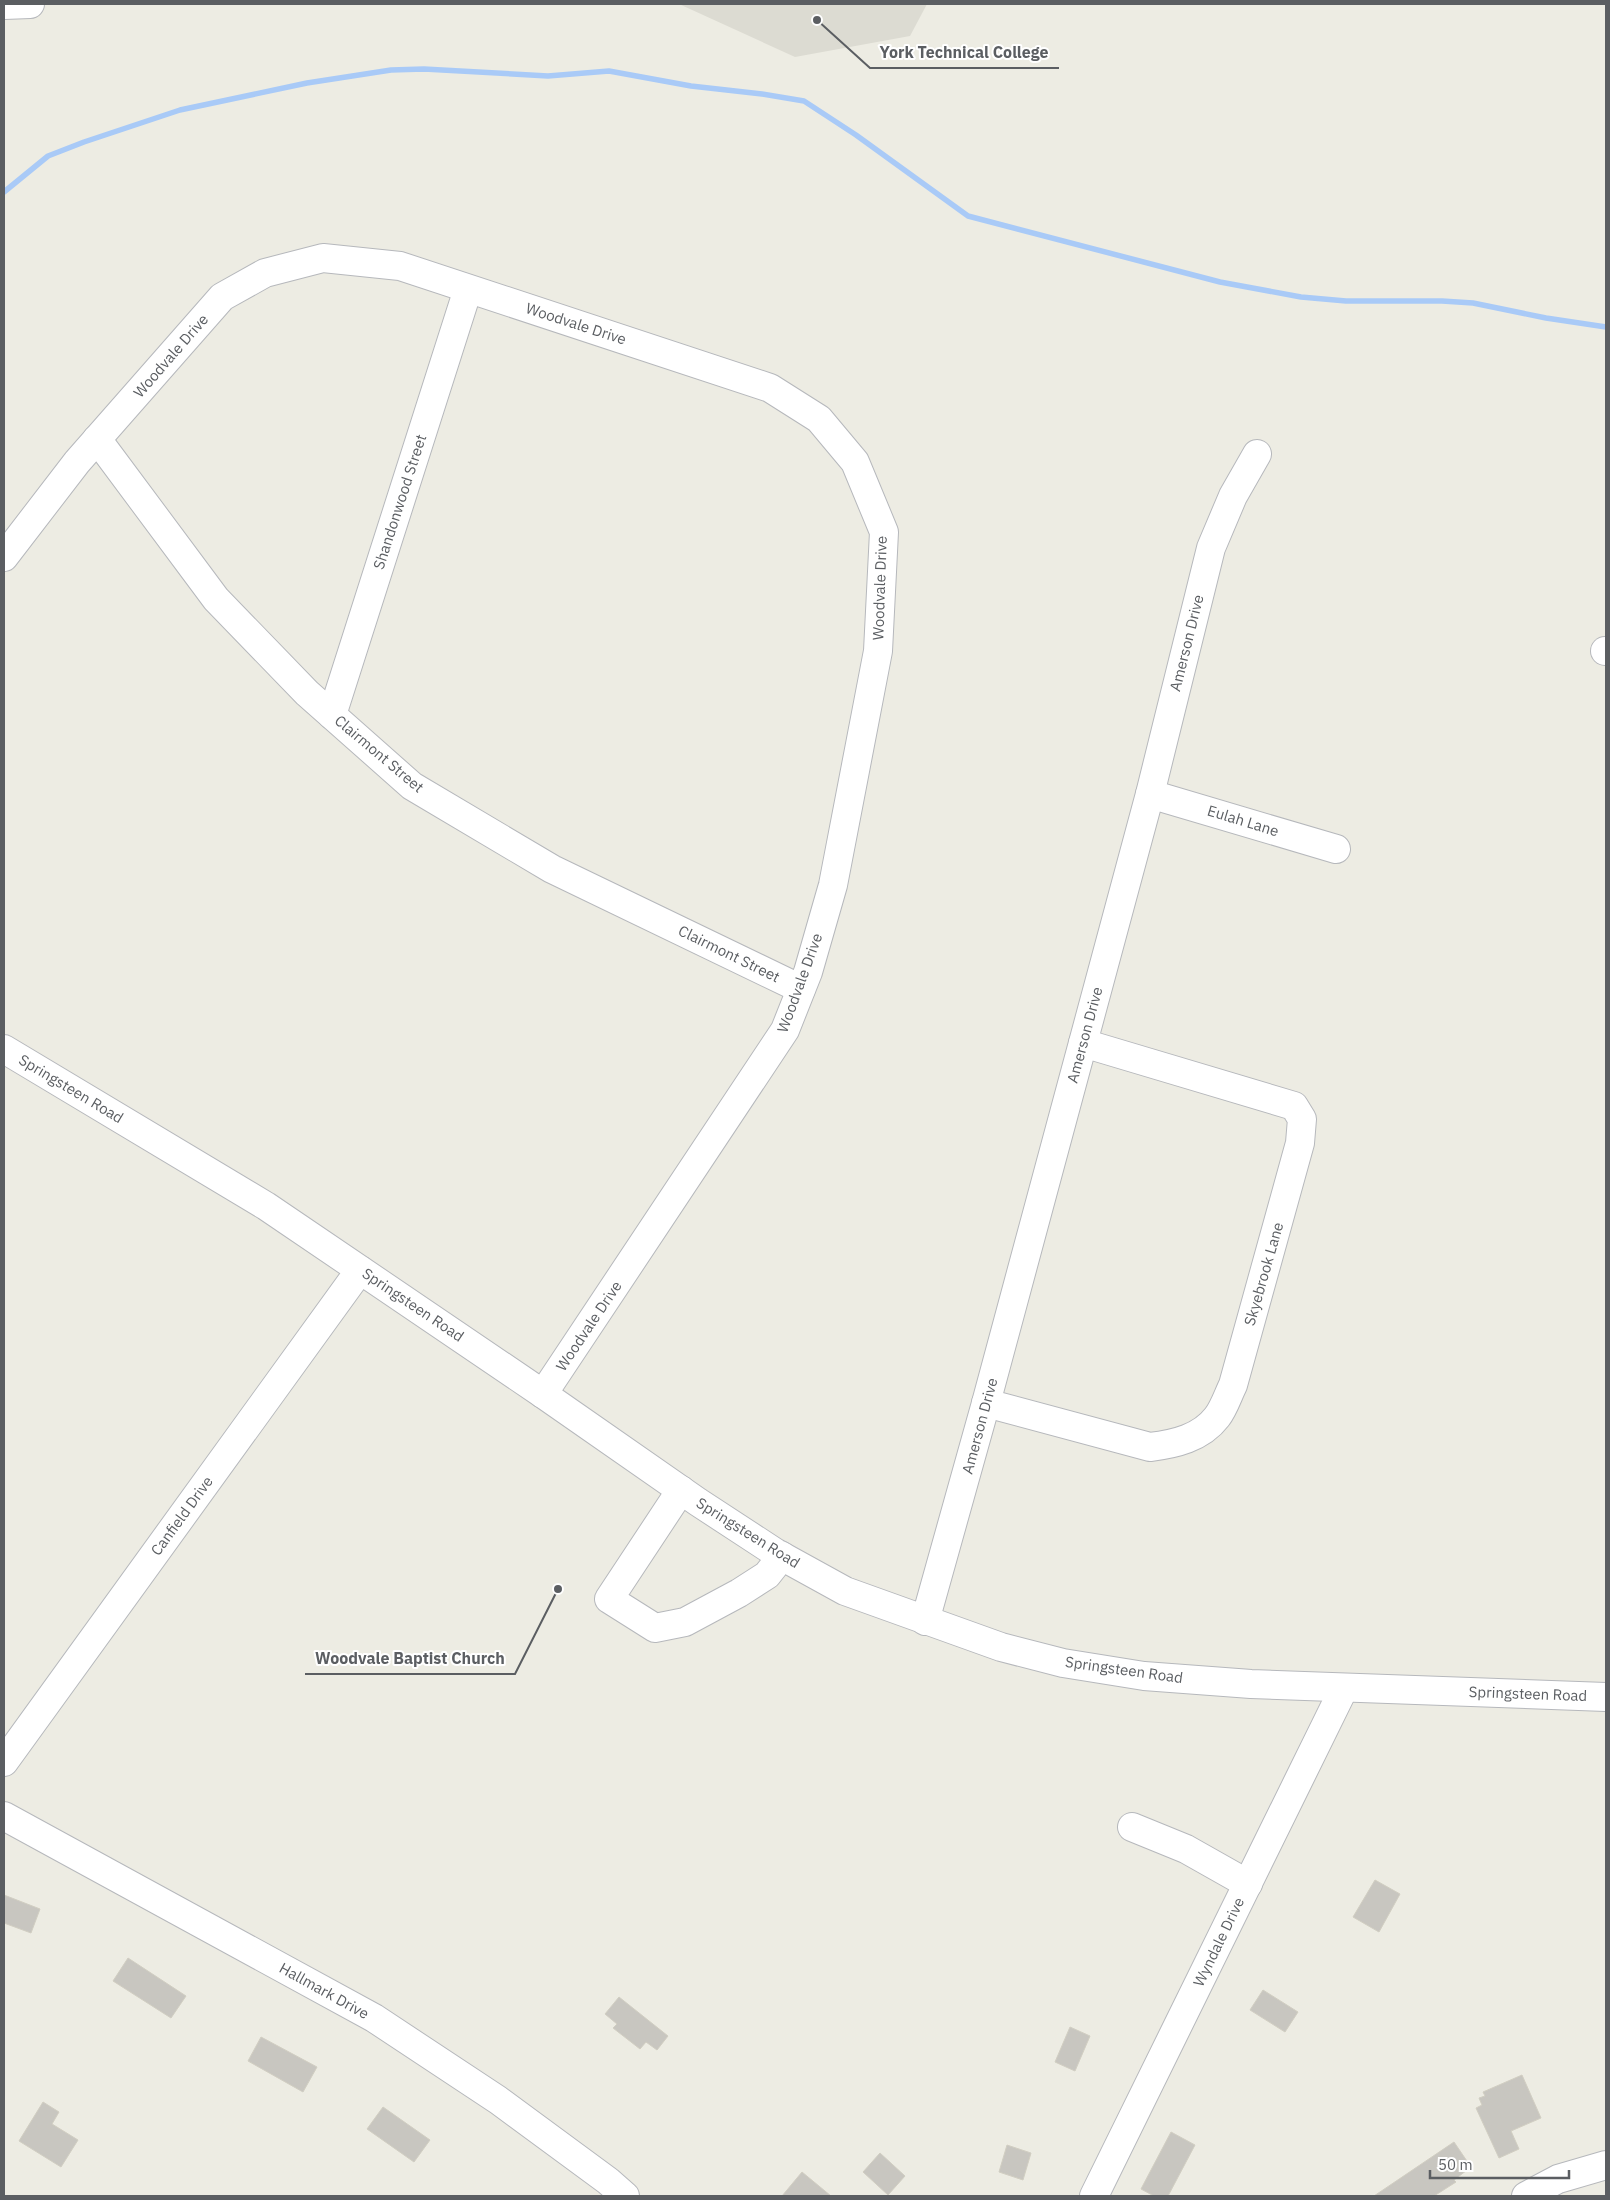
<svg xmlns="http://www.w3.org/2000/svg" width="1610" height="2200" viewBox="0 0 1610 2200" font-family="'IBM Plex Sans',sans-serif">
  <style>
    .education { fill: #dcdbd2 }
    .lines { fill: none; stroke-linecap: round; stroke-linejoin: round }
    .stream { stroke: #a9caf7; stroke-width: 5.5 }
    .building { fill: #c8c6c0; stroke: #d1cec2 }
    .minor-casing { stroke: #b6b8bc; stroke-width: 30 }
    .minor { stroke: #fff; stroke-width: 28 }
    .labels { text-anchor: middle; stroke-width: 4; stroke-linejoin: round; paint-order: stroke }
    .street-label { font-size: 15px; fill: #5b5e62; stroke: #fff }
    .leader { fill: none; stroke: #5b5e62; stroke-width: 2 }
    .callout-dot { fill: #5b5e62; stroke: #fff; stroke-width: 2 }
    .callout-label { font-size: 16px; text-anchor: middle; font-weight: bold; fill: #5b5e62; stroke: #fff; stroke-width: 4; stroke-linejoin: round; paint-order: stroke }
  </style>
  <rect width="100%" height="100%" fill="#edece3"/>
  <path class="education" d="M 679,4 L 927,4 L 910,36 L 795,57 Z"/>
  <g class="lines">
    <path class="stream" d="M 4,192 L 48,156 L 84,142 L 180,110 L 307,83 L 391,70 L 424,69 L 548,76 L 609,71 L 691,86 L 762,94 L 804,101 L 856,135 L 968,216 L 1220,282 L 1301,297 L 1346,301 L 1442,301 L 1473,303 L 1546,318 L 1606,327"/>
  </g>
  <g class="building">
    <path d="M 1375,1880 L 1400,1894 L 1379,1932 L 1353,1917 Z"/>
    <path d="M 4,1895 L 40,1909 L 31,1933 L 4,1923 Z"/>
    <path d="M 128,1958 L 186,1996 L 171,2018 L 113,1981 Z"/>
    <path d="M 1263,1990 L 1298,2012 L 1285,2032 L 1250,2010 Z"/>
    <path d="M 619,1997 L 668,2036 L 657,2050 L 646,2042 L 640,2049 L 613,2028 L 617,2024 L 605,2014 Z"/>
    <path d="M 1070,2027 L 1090,2036 L 1075,2071 L 1055,2062 Z"/>
    <path d="M 261,2037 L 317,2067 L 303,2092 L 248,2061 Z"/>
    <path d="M 1522,2075 L 1541,2118 L 1511,2131 L 1519,2149 L 1499,2158 L 1476,2108 L 1482,2105 L 1479,2098 L 1485,2096 L 1483,2092 Z"/>
    <path d="M 43,2102 L 59,2112 L 52,2124 L 78,2140 L 61,2167 L 19,2141 Z"/>
    <path d="M 383,2107 L 430,2140 L 414,2162 L 367,2129 Z"/>
    <path d="M 1171,2132 L 1195,2145 L 1168,2196 L 1154,2196 L 1141,2189 Z"/>
    <path d="M 1454,2142 L 1471,2167 L 1454,2180 L 1456,2182 L 1434,2196 L 1374,2196 Z"/>
    <path d="M 1007,2145 L 1031,2153 L 1023,2180 L 999,2172 Z"/>
    <path d="M 880,2153 L 905,2176 L 888,2195 L 863,2172 Z"/>
    <path d="M 802,2172 L 831,2196 L 782,2196 Z"/>
  </g>
  <g class="lines">
    <defs>
      <g id="minor">
        <path d="M 4,5 L 30,4"/>
        <path d="M 97,439 L 216,599 L 307,693 L 412,786 L 552,869 L 801,989"/>
        <path d="M 4,557 L 77,462 L 222,297 L 265,273 L 323,258 L 400,266 L 770,388 L 819,419 L 855,462 L 884,532 L 878,651 L 833,885 L 808,972 L 785,1030 L 543,1394"/>
        <path d="M 1605,651 L 1606,651"/>
        <path d="M 332,715 L 468,289"/>
        <path d="M 1150,794 L 1336,849"/>
        <path d="M 4,1049 L 266,1206 L 543,1394 L 698,1502 L 776,1553 L 845,1591 L 1001,1647 L 1063,1663 L 1144,1676 L 1251,1684 L 1606,1697"/>
        <path d="M 986,1403 L 1150,1447 C 1175,1444 1201,1438 1217,1417 C 1224,1408 1228,1395 1233,1385 L 1300,1143 L 1302,1119 L 1294,1106 L 1083,1043"/>
        <path d="M 681,1490 L 609,1599 L 655,1628 L 685,1622 L 739,1593 L 767,1575 L 782,1556"/>
        <path d="M 925,1621 L 986,1403 L 1150,794 L 1211,548 L 1233,496 L 1257,454"/>
        <path d="M 4,1762 L 360,1270"/>
        <path d="M 4,1816 L 374,2018 L 498,2100 L 608,2181 L 625,2196"/>
        <path d="M 1132,1827 L 1186,1849 L 1248,1884"/>
        <path d="M 1094,2196 L 1344,1688"/>
        <path d="M 1526,2196 L 1558,2179 L 1606,2165"/>
      </g>
    </defs>
    <use href="#minor" class="minor-casing"/>
    <use href="#minor" class="minor"/>
  </g>
  <g class="labels">
    <g class="street-label">
      <text transform="translate(576 324) rotate(18)" y="5">Woodvale Drive</text>
      <text transform="translate(171 356) rotate(-49)" y="5">Woodvale Drive</text>
      <text transform="translate(400 502) rotate(-72)" y="5">Shandonwood Street</text>
      <text transform="translate(880 588) rotate(-88)" y="5">Woodvale Drive</text>
      <text transform="translate(1187 643) rotate(-76)" y="5">Amerson Drive</text>
      <text transform="translate(379 754) rotate(40)" y="5">Clairmont Street</text>
      <text transform="translate(1243 821) rotate(17)" y="5">Eulah Lane</text>
      <text transform="translate(729 954) rotate(26)" y="5">Clairmont Street</text>
      <text transform="translate(800 983) rotate(-70)" y="5">Woodvale Drive</text>
      <text transform="translate(1085 1035) rotate(-75)" y="5">Amerson Drive</text>
      <text transform="translate(71 1089) rotate(31)" y="5">Springsteen Road</text>
      <text transform="translate(1264 1274) rotate(-74)" y="5">Skyebrook Lane</text>
      <text transform="translate(413 1305) rotate(34)" y="5">Springsteen Road</text>
      <text transform="translate(589 1326) rotate(-56)" y="5">Woodvale Drive</text>
      <text transform="translate(980 1426) rotate(-75)" y="5">Amerson Drive</text>
      <text transform="translate(182 1516) rotate(-54)" y="5">Canfield Drive</text>
      <text transform="translate(748 1533) rotate(32)" y="5">Springsteen Road</text>
      <text transform="translate(1124 1670) rotate(8)" y="5">Springsteen Road</text>
      <text transform="translate(1528 1694) rotate(2)" y="5">Springsteen Road</text>
      <text transform="translate(1219 1942) rotate(-64)" y="5">Wyndale Drive</text>
      <text transform="translate(324 1991) rotate(29)" y="5">Hallmark Drive</text>
    </g>
  </g>
  <path class="leader" d="M817 20L870 68H1059M558 1589L515 1674H305"/>
  <g class="callout-dot">
    <circle cx="817" cy="20" r="5"/>
    <circle cx="558" cy="1589" r="5"/>
  </g>
  <g class="callout-label">
    <text x="964" y="58">York Technical College</text>
    <text x="410" y="1664">Woodvale Baptist Church</text>
  </g>
  <rect width="1610" height="2200" fill="none" stroke="#5b5e62" stroke-width="10"/>
  <path d="M1430 2170v8h139v-8" fill="none" stroke="#5b5e62" stroke-width="2.5"/>
  <text x="1438" y="2170" font-size="15" fill="#5b5e62" stroke="#ffffff" stroke-width="4" paint-order="stroke">50 m</text>
</svg>
